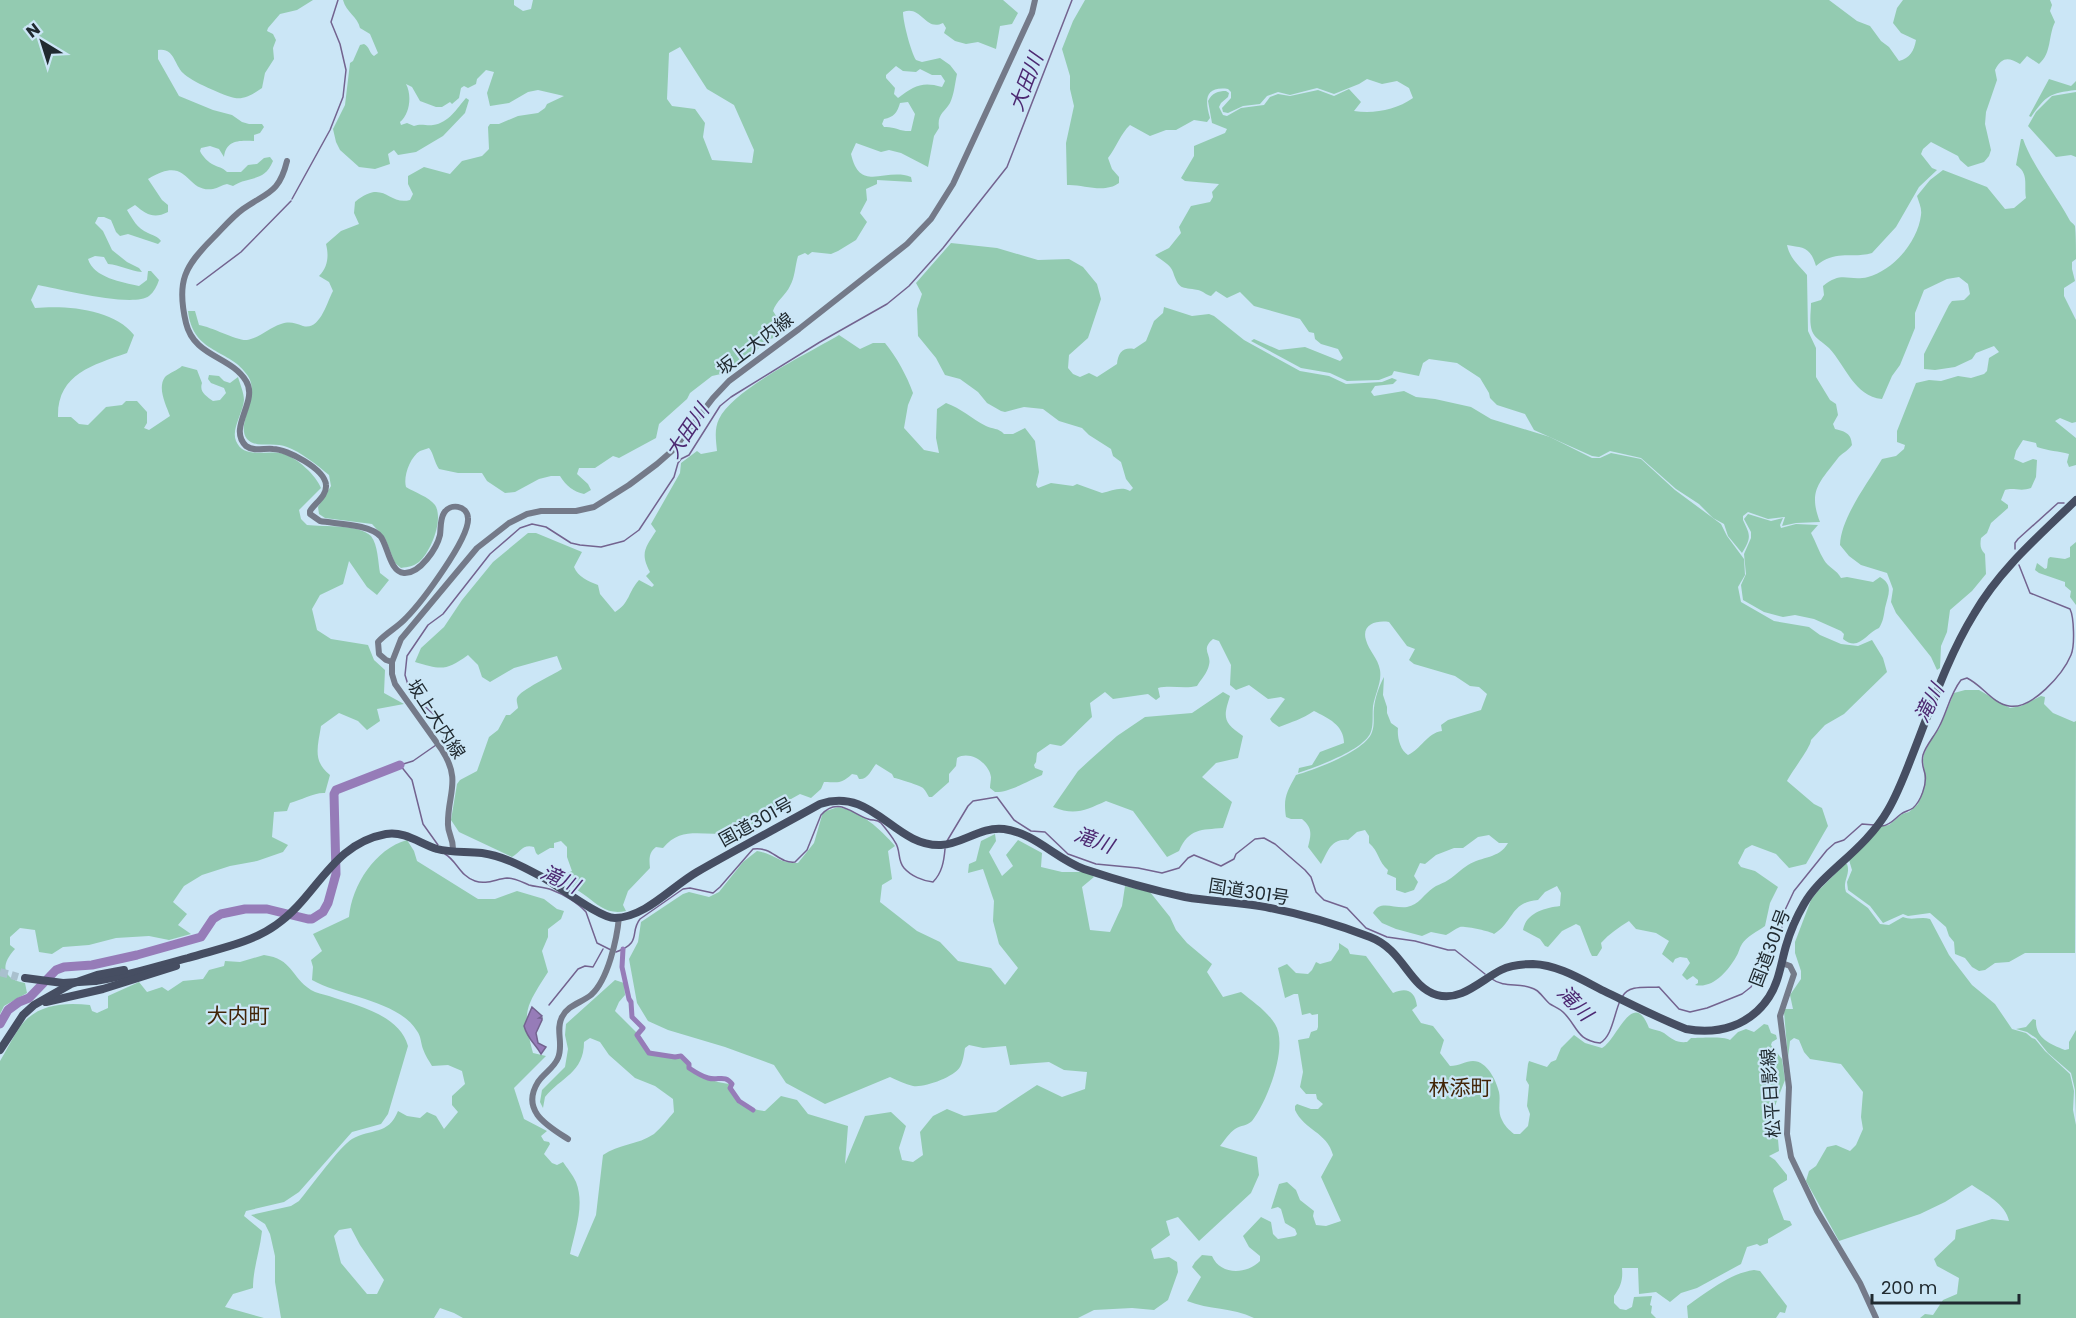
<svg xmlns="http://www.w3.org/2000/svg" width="2076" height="1318" viewBox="0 0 2076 1318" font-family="Poppins,'Noto Sans JP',sans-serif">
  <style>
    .green { fill: #93cbb1; fill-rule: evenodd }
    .water { fill: #967cb8; stroke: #73638f; stroke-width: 1.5 }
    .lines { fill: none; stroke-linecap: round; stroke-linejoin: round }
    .stream { stroke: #73638f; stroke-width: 1.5 }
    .canal { stroke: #967cb8; stroke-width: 5 }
    .river { stroke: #967cb8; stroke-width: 9 }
    .highway-tunnel { stroke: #a9c0ce; stroke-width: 8; stroke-dasharray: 8 4; stroke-linecap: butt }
    .secondary { stroke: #747a89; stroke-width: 6 }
    .highway { stroke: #464e62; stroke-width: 8 }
    .highway-bridge { stroke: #464e62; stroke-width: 8 }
    .labels { text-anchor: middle; stroke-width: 4.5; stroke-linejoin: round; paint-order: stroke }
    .street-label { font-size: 18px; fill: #202a30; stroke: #cbe6f6 }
    .water-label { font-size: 20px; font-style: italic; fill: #4d2972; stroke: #cbe6f6 }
    .quarter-label { font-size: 21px; fill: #422508; stroke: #cbe6f6 }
  </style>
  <rect width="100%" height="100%" fill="#cbe6f6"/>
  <g class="green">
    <path d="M 0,0 L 313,0 L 297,10 L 280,14 L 268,28 L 267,31 L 273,34 L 276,40 L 273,48 L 274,59 L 265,73 L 262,88 C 255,93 244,100 235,98 C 225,96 190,81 183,73 C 174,64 174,47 158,50 L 158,59 L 179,96 L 213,110 L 232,115 L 242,122 L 249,124 L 262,124 L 264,127 L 260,133 L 254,135 L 254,141 C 239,140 226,140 224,157 L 219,149 L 210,146 L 201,148 L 200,151 C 202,156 209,163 214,165 C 220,168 222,167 227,172 L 241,172 L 248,165 L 257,164 L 264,158 L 270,157 L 273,161 C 264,183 250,175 233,186 L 227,184 C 222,185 218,188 213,189 C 184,193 190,153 148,179 L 162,200 L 168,205 L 168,212 C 154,219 147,215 135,205 L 127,210 C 133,220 137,228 148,233 C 154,236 157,236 161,241 L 158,244 L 128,234 L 120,236 L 116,232 L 111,220 L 104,217 L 98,217 L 95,223 L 103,231 L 112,250 L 127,262 L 139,268 L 142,272 C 130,271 120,265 108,264 L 104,257 L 95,256 L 88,259 C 94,278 122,282 139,286 L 147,280 L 148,271 L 151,271 L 159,280 C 157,286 154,292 149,296 C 133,308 59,289 38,285 L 31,300 L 35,308 C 67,305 114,309 134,335 L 127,353 C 93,365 57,374 58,417 L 71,417 L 79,424 L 88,425 L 106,407 L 122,405 L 126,401 L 137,401 L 147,412 L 147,423 L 144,428 L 149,430 L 170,416 C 166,405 157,388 165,377 C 169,373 178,370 182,366 L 197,370 L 202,383 C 199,392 206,396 213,401 L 220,400 L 226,393 L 224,388 L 211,383 L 208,379 L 209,375 L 219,376 L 224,381 L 230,383 L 238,377 C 240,384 244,393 244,400 C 243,413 231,429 236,441 C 244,460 268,449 284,454 C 297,458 316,475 321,488 L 299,510 L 301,519 L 307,525 C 324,527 359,524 371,536 C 378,545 378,562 380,573 L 389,580 L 377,595 L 367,587 L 349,561 L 343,584 L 320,595 L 312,609 L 317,630 L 331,639 L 368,645 L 374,660 L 385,670 L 384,693 L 404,704 L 377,709 L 380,721 L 367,730 L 358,721 L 339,713 L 321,726 C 318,746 312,761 330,775 L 325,793 C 315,792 301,800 290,803 L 287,811 L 274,812 L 272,837 L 288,845 L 283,852 L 257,861 L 230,866 L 202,875 L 184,886 L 173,902 L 187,914 L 178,925 L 191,934 L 169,940 L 149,936 L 116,938 L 89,945 L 63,947 L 52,954 L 39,952 L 35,930 L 20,928 L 10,937 L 10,945 L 15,949 C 0,965 2,979 25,983 L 27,993 L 4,1006 L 0,1014 Z"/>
    <path d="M 343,0 L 514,0 L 514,5 L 523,11 L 531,9 L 533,0 L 1003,0 L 1018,13 L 1012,24 L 1000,26 L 996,49 L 978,42 L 966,44 L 955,41 L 944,33 L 946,28 L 943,23 C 925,32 922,5 903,12 C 903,22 911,52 916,60 L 922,62 L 940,58 L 950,65 L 957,74 C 955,83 954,95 950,103 C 944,113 937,114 939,128 L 934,136 L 928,167 L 901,153 L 889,150 L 881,152 L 856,143 L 851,154 C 860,194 885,167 911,177 L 912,182 L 877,180 L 877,184 L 866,189 L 867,200 L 860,213 L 867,222 L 856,240 L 838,251 L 831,254 L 812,252 L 808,255 L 805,253 L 798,256 C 795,266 795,277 790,286 C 786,295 776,301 773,311 L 785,330 L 777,337 L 770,339 L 763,343 L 758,349 L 738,366 L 727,369 L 721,374 L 712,376 L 690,393 L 687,399 L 659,424 L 656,438 L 619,458 L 613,456 L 595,468 L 579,468 L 577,474 L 588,484 L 591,490 L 584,494 C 574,492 566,486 560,476 L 551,476 L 539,479 L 515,492 L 505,493 L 487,481 L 482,473 L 458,473 L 439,469 C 434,462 434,454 429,448 C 426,449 423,450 420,451 C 410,457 403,477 406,487 C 414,492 429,497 435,505 C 444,519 431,552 419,562 C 414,566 408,567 401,568 L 395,563 L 385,538 L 372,524 L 325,518 L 319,514 L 318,507 L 331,486 L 329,475 C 317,465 301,452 287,447 C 275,442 256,449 247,439 C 235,424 261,396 248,376 C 230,348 193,355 188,311 L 195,311 L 199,325 C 212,327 237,341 247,340 C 259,338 269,328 281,324 C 290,321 294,323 303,326 C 320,331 327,302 333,291 L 329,282 L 319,276 C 328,267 329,256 326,244 L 341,231 L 359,224 L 354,213 L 355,202 C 384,178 388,206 410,200 L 413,194 L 408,184 L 408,176 L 424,167 L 450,174 L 462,161 L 482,156 L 489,149 L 488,127 L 490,124 L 499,124 L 518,116 L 538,113 L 545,108 L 547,104 L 564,96 L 538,90 L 528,92 L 509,103 L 490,106 L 487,93 L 494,72 L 486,70 L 477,79 L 476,84 L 468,88 L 464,86 L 461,88 L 459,98 L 452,104 L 450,102 L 442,107 L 436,107 L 420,101 L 412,87 L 406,84 C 412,95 410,114 400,122 L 401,125 L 407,123 L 414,126 C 421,123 426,126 433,125 C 449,123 457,108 466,98 L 469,100 L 465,113 L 443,136 L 416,152 L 398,155 L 394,150 L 388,154 L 390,164 L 375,169 L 359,167 L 340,150 L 336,142 L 333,129 L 345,105 L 350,63 L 353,61 L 360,45 L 364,44 C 370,47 369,53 374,56 L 378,53 L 370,34 L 360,28 C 358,17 346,12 343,0 ZM 680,47 L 707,89 L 734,105 L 754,150 L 752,163 L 712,160 L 703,137 L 705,123 L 695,109 L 672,106 L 667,99 L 669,53 ZM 896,66 L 903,71 L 916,72 L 920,69 L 932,75 L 941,75 L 945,81 L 942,87 C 922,81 914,86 898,98 L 894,94 L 895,88 L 886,78 L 886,75 ZM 908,102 L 915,114 L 911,131 C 901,132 894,126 884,127 L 882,124 L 884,119 C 894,117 897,113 900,103 Z"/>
    <path d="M 1085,0 L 1829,0 L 1857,21 L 1870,26 L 1881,41 L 1889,47 L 1899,61 C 1910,58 1914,51 1916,40 L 1901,33 L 1893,23 L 1897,8 L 1903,0 L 2050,0 L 2052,5 L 2050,11 L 2055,22 C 2048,36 2052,53 2039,64 L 2027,56 L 2020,64 C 2008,57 2002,57 1995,70 L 1997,80 L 1986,112 L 1985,124 L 1991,150 L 1989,156 L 1984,162 L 1968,167 L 1960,160 L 1958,156 L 1931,142 L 1923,149 L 1921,154 L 1932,168 L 1937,170 L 1919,187 L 1896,227 L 1872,253 C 1851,259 1836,249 1816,266 C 1810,246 1803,248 1787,245 C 1790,259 1799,265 1807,275 L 1808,331 L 1816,348 L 1816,377 L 1830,400 L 1836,404 L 1838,415 L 1833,424 L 1835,429 C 1846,432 1851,433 1852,445 C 1848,451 1842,453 1838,458 C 1819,483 1808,491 1820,522 L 1796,523 L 1782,526 L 1785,517 L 1768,519 L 1748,512 L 1743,516 L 1743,520 C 1750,535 1752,537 1742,553 L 1728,536 L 1724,524 L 1713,518 L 1699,504 L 1676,489 L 1641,458 L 1610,451 L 1599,457 L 1592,456 L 1534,430 L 1525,414 L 1497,405 L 1490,398 L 1489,393 L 1480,378 L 1457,363 L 1429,359 L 1423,363 L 1419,376 L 1394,371 L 1392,375 L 1379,380 L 1347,381 L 1330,373 L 1301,368 L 1251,341 L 1254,339 L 1279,350 L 1305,347 L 1340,361 L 1343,358 L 1338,349 L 1321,344 L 1315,339 L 1314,333 L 1309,332 L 1300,319 L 1254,306 L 1240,292 L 1227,298 L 1216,291 L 1211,296 C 1206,295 1203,291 1198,290 C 1181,287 1179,290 1173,272 C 1171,265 1161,260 1155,255 L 1169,248 L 1181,233 L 1179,227 L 1191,206 L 1210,202 L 1213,197 L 1212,192 L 1219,184 L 1185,181 L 1181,178 L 1194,156 L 1194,146 L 1225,133 L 1227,129 L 1212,123 L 1208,101 C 1212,93 1218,91 1226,91 L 1229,93 L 1228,97 L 1221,103 L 1219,107 L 1223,115 L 1227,116 L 1241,108 L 1264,105 L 1270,97 L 1278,94 L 1290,96 L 1318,90 L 1334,96 L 1349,89 L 1361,102 L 1354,111 C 1374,114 1396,110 1413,98 L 1409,88 L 1397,81 L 1382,84 L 1367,79 L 1359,84 L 1334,94 L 1317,88 L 1290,95 L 1278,92 L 1267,96 L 1260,104 L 1243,106 L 1228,113 L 1223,112 L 1222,108 L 1231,98 L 1231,92 L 1228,89 C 1204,86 1205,101 1210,118 L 1207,122 L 1194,120 L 1176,130 L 1166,130 L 1150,136 L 1130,125 C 1121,133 1116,148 1108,158 L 1112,169 L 1119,177 L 1119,183 C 1104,194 1083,184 1067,185 L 1066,143 L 1074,106 L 1070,89 L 1070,76 L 1062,49 L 1073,21 Z"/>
    <path d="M 2049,79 L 2071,86 L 2076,81 L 2076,90 C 2049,93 2046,96 2031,117 L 2029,116 Z"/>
    <path d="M 2076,92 L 2076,157 L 2071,155 L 2056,157 L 2028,126 L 2036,112 L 2052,96 Z"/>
    <path d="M 2021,139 L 2023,139 C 2032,165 2056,195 2069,219 C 2070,222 2073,223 2075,226 C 2076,235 2076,250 2076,259 L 2072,262 L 2072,269 L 2075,281 L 2064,288 L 2064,296 L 2076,320 L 2076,422 L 2072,423 L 2060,418 L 2055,421 L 2076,438 L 2076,465 L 2069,467 L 2067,462 L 2069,454 C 2059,451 2048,451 2037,447 L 2036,443 L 2023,440 L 2016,451 L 2014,459 L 2023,463 L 2033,459 L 2037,460 L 2036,477 L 2031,488 C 2020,492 2014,487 2005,490 L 2001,500 L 2008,505 L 2008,508 L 1991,523 L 1987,533 L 1981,538 C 1980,545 1980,549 1985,554 L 1986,574 L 1972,591 L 1950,610 L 1947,632 L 1941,646 L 1940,668 L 1937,670 L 1931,657 L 1896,613 L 1891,602 L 1893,589 L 1887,573 L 1861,565 L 1849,556 L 1840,545 C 1841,517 1868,483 1882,459 L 1896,456 L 1904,449 L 1905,445 L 1897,442 L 1897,431 L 1916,383 L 1929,380 L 1941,381 L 1958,376 L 1971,378 L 1984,374 L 1987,371 L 1989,358 L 1999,352 L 1994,346 L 1976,353 L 1972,359 L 1955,367 L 1935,370 L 1924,369 L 1924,354 L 1949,305 L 1952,301 L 1964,300 L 1970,294 L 1968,284 L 1959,277 L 1947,279 L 1924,290 L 1915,313 L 1915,328 L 1900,365 L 1892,376 L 1882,399 C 1854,396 1846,366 1829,348 C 1823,342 1815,339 1812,331 C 1809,322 1811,312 1811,303 L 1821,300 L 1824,295 L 1823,286 C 1843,270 1848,282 1868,277 C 1894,270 1918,241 1921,215 C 1922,208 1919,203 1917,196 L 1930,180 L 1943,170 L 1987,187 L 2005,209 L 2014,208 L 2026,198 C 2024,184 2029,173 2016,165 Z"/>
    <path d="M 951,243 L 997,248 L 1038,260 L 1069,259 L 1083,267 L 1097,284 L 1101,299 L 1088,338 L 1069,355 L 1068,368 L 1073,374 L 1080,377 L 1089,373 L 1097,377 L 1117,364 C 1118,353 1123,347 1134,349 L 1146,341 L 1154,321 L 1163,313 L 1164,307 L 1192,316 L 1209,314 L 1214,316 L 1244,340 L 1300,371 L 1329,376 L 1346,384 L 1382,382 L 1392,378 L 1397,380 L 1393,384 L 1375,386 L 1371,392 L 1374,396 L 1404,391 L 1416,397 L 1435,399 L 1471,407 L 1491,419 L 1550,437 L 1592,458 L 1600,458 L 1611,453 L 1641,459 L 1675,490 L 1721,524 L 1727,536 L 1744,559 L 1745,575 L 1738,587 L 1741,602 L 1774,621 L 1809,627 L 1820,635 L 1841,644 L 1858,646 L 1872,640 L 1883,658 L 1887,672 L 1844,714 L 1825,725 L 1811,740 C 1811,747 1792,771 1787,781 L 1814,804 L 1822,808 L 1828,826 L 1806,864 L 1789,868 L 1776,854 L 1752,845 L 1745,849 L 1738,863 L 1741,867 L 1755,871 L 1778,887 L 1770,903 L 1765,926 C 1758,931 1746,937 1742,944 C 1739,948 1739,953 1736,957 C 1728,971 1713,989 1695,985 L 1698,983 L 1698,980 L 1693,976 L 1687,980 L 1682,975 L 1690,963 L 1687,958 L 1680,957 L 1675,959 L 1673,963 L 1662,954 L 1669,941 L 1656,933 L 1636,929 L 1629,921 C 1619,927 1609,934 1601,943 L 1602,948 L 1597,956 L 1592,956 L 1590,952 L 1580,926 L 1576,924 L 1562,931 L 1548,947 L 1545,946 L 1540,939 L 1523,930 C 1526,913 1544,908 1560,906 L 1561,893 L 1557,886 L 1545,892 L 1538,900 C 1510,902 1514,922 1494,934 C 1489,931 1465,926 1460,927 C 1455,929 1450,933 1446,935 L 1431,932 L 1422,936 L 1396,929 L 1382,923 L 1373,913 C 1380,899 1394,909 1407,907 C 1419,905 1424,894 1433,888 C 1437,885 1441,884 1445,882 C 1454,877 1460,870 1468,865 C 1482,856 1499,859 1508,843 L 1499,843 L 1489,835 L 1478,837 L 1463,848 L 1454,848 L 1436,855 L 1425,864 L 1420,863 L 1414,876 L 1418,882 L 1414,890 L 1405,893 L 1396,890 L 1396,878 L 1387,874 L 1388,870 C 1378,862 1379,851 1369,843 L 1369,836 L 1365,830 L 1357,832 L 1348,840 C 1330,838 1327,854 1321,864 L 1308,847 C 1311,835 1313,828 1302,819 L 1291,819 L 1286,817 C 1283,797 1287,792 1296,775 C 1314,770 1366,751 1372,732 C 1375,724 1373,716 1374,708 C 1375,698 1379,686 1384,677 L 1383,695 L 1387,707 L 1387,713 L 1391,723 L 1398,728 C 1397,737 1400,750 1408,755 C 1421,749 1427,733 1442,731 L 1441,725 L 1448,720 L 1481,710 L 1487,694 L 1479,687 L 1470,686 L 1455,676 L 1414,664 L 1409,660 L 1415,649 L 1407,646 L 1389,622 C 1377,620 1361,624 1366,640 C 1369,651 1378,658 1380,670 C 1382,682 1375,694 1373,706 C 1372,715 1374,726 1370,734 C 1361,751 1316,767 1298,773 L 1299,768 L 1312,765 L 1320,752 L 1344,743 C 1344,725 1328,718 1314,711 C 1302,719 1292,722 1279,727 L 1272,722 L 1270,719 L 1285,699 L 1281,697 L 1268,699 L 1249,685 L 1236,690 L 1230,685 L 1231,665 L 1219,641 L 1213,639 C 1200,650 1212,654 1209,665 C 1207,674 1201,679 1197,686 C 1185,689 1170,685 1158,688 L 1160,697 L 1156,700 L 1148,694 L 1113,699 L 1105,692 L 1090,703 L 1092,717 L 1064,744 L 1061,746 L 1050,744 L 1037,753 L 1036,762 L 1034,765 L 1035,768 L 1043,771 L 1042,775 C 1030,780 1008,793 995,792 L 990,788 C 990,784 991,781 991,777 C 989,763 970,750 957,758 L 956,766 L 949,774 L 949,782 L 932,797 L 929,797 C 927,794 926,791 923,788 C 921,786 897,778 894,778 L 892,774 L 876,764 C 871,770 868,780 859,779 L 857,775 L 852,774 C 840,785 838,782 824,782 L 821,789 L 811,798 L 800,794 L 766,813 L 767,809 L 752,830 L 744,826 C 738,829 732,832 726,833 C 701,836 681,826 663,848 L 656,847 C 649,852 649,859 650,868 L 628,891 L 623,905 L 626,911 C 608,915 599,906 586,896 C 578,890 569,885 561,880 L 565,874 L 572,871 L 567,857 L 567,847 L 561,841 L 554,843 L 554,848 L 550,848 L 538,855 L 536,853 L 534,847 C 522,844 521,852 512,857 L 459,832 L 451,820 L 457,784 L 460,780 L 477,771 L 489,737 L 498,730 L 506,715 L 510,715 L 518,708 C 518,705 516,701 517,698 C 520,690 553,675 562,669 L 557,656 L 514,668 L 490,682 L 482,677 L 478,665 L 468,655 C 445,672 440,669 415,662 L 421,648 L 444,627 L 462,600 L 493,562 L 528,533 L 536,533 L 582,552 L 574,567 C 578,577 588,581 598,585 L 600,594 L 615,612 C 630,603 628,592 639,580 L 652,587 L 654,585 L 646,576 L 650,572 C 640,553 645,548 656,531 L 651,524 L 680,473 L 681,463 L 697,451 L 701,454 L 717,451 C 716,440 714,429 719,419 C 733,389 811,352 839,335 L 860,349 L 873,343 L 885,343 C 896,356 907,376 913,393 L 908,405 L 904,428 L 924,450 L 939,453 L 936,438 L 937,409 L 946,403 C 961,408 972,419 986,426 C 992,429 999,428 1004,434 L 1013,434 L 1025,428 L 1035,441 L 1039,472 L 1036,485 L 1038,488 L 1051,483 L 1073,486 L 1077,484 L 1102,493 C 1112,491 1121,486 1130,491 L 1133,488 L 1126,479 L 1121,462 L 1113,456 L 1111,449 L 1089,435 L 1082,428 L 1059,421 L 1043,409 L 1024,407 L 1005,412 L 1001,411 L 987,403 L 978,392 L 960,379 L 945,375 L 936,358 L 918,336 L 917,309 L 922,294 L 916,283 Z"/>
    <path d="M 1748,514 L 1771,521 L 1783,518 L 1780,525 L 1781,528 L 1796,524 L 1818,525 L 1811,533 C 1816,542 1819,552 1824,560 C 1828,567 1837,570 1841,578 L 1847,577 L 1873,582 L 1880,577 C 1894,585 1888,595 1885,608 C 1884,615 1883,622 1879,628 C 1866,633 1859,652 1843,639 L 1844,634 L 1841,631 L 1814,619 L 1795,615 L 1783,617 L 1764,612 L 1743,600 L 1741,585 L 1746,574 L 1744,554 L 1751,538 L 1751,532 L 1744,519 Z"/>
    <path d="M 2076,542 L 2076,605 L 2070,597 L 2071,591 L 2065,586 L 2065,582 L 2039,573 L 2035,570 L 2037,563 L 2045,569 L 2047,568 L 2048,559 L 2050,557 L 2065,559 L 2070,557 L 2070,547 Z"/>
    <path d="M 1965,690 L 1979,690 L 2010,708 L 2021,706 L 2041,696 L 2045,697 L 2044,704 L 2053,713 L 2074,722 L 2076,721 L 2075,953 L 2025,953 L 2009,962 L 1995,963 L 1985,970 L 1979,971 L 1972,967 L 1965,958 L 1955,954 L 1954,942 L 1949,936 L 1946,927 L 1930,913 L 1908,916 L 1903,914 L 1883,923 L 1870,906 L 1848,890 L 1847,882 L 1852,870 L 1849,860 L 1881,826 L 1889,825 L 1902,814 L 1909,812 L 1918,804 L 1925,784 L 1923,760 L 1924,754 L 1932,737 L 1939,729 L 1954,693 Z"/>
    <path d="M 1223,692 L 1230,696 C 1223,718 1223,722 1243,736 L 1238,758 L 1216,763 L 1202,777 L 1232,802 L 1223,828 C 1201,830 1189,828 1179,851 L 1167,857 L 1133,811 L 1106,801 C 1086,810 1075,816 1053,807 L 1078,771 L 1091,759 L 1117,736 L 1145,717 L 1192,713 Z"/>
    <path d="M 838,807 C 861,811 880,829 895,846 L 888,851 L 892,879 L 882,885 L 880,902 L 917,931 L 940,942 L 958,961 L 991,968 L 1005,985 L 1018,968 L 999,944 L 993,921 L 994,901 L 983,869 L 968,873 L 969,864 L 976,861 L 981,841 L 995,834 L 996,841 L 989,852 L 1002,876 L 1013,866 L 1006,855 L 1018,840 L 1042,853 L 1041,867 L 1062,872 L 1088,872 L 1094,877 L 1082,887 L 1090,930 L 1110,932 L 1122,906 L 1125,886 L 1150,892 L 1170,917 L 1176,930 L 1187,943 L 1212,964 L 1207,972 L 1223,997 L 1241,992 C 1253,1002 1267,1011 1275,1024 C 1289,1046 1267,1102 1252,1121 C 1247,1126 1241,1125 1235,1129 C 1230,1132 1224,1141 1220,1146 L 1257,1157 L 1259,1175 L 1251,1193 L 1199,1241 L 1178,1217 L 1166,1221 L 1170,1235 L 1151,1249 L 1154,1259 L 1169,1257 L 1177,1262 L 1178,1272 L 1168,1300 L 1154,1310 L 1132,1308 L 1094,1310 L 1078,1318 L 463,1318 L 454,1313 L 440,1308 L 434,1318 L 281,1318 L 275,1282 L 275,1256 L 270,1234 L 265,1224 L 251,1215 L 291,1206 L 299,1201 C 310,1188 340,1146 352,1139 C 371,1128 388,1136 398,1111 L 407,1116 L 420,1118 L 427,1112 L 436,1116 L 444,1129 L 458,1112 L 452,1105 L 452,1096 L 465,1084 L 462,1071 L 448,1065 L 432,1066 C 429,1061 425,1055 423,1049 C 421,1044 421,1036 417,1031 C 398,1000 342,997 312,980 L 313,967 L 311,960 L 322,951 L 313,934 L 349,917 C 352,885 375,849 407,840 L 414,851 L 417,861 L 478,899 L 495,899 L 517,891 L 544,899 L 557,909 L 564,911 L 561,919 L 548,929 L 548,937 L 542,951 L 548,972 C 525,1008 522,1011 533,1053 L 546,1056 L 514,1088 L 524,1119 L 547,1131 L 541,1136 L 544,1141 L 549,1142 L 550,1144 L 544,1154 L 552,1163 L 557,1165 L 563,1162 C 567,1168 573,1175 576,1182 C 585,1205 575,1231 570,1254 L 578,1257 L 596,1215 L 603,1155 C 618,1144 638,1145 654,1134 C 661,1128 668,1119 674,1112 L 673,1099 L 655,1086 L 635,1078 L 609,1055 L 600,1042 L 590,1038 L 584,1042 C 584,1073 561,1077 545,1097 L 543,1108 L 540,1102 L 542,1090 L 565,1067 L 568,1049 L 565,1035 L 566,1024 L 615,980 L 624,983 L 625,995 L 619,1002 L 615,1011 L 640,1036 L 648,1052 C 662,1060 687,1051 690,1070 C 703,1077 713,1082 729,1084 C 733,1100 749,1110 765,1111 L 781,1096 L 797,1100 L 808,1114 L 848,1126 L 845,1164 L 865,1116 L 891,1112 L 906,1126 L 899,1148 L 902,1160 L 913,1162 L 923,1155 L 920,1132 L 933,1116 L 947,1109 L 964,1116 L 996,1112 L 1037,1085 L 1062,1097 L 1085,1089 L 1087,1072 L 1064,1070 L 1049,1062 L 1010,1065 L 1006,1046 L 983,1048 L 969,1045 L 965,1048 C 964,1054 963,1062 960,1067 C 954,1077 924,1088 913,1086 C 905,1084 897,1080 890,1077 L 825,1104 L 786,1083 L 774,1065 L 725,1047 L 668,1030 L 648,1021 L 637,1003 L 629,959 L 638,942 L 641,922 L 683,894 L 689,892 L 709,897 L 719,892 L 743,862 L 757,851 C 775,854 779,864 798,863 L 814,843 L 823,812 ZM 351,1228 L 360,1245 L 384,1280 L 377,1294 L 367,1294 L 341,1263 L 334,1236 L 339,1230 Z"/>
    <path d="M 1845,864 L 1847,864 C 1851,874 1842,881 1846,892 L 1868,908 L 1880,924 L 1889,925 L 1903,917 C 1912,921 1921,916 1930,919 L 1949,955 L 1972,985 L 1995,1004 L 2012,1029 L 2026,1033 L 2032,1038 L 2035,1039 L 2045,1051 L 2070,1074 L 2074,1091 L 2073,1110 L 2076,1125 L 2076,1318 L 1920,1318 L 1925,1314 L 1933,1315 L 1943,1300 L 1957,1294 L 1959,1278 L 1937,1266 L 1934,1259 L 1955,1239 L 1956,1230 L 1992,1219 L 2009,1221 C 2006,1204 1985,1194 1972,1185 L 1945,1202 L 1920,1214 L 1839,1241 L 1806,1181 L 1809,1171 L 1816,1166 L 1827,1147 L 1836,1145 L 1850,1151 L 1856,1145 L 1863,1129 L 1861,1117 L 1863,1092 L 1841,1064 L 1810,1059 L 1804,1052 L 1799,1040 L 1794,1038 L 1790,1041 L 1788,1058 L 1784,1012 L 1785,1009 L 1793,1009 L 1790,995 L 1801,979 L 1801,971 L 1795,953 L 1795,942 L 1811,900 L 1818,891 Z"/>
    <path d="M 1339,943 L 1348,949 L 1350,954 L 1366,956 L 1393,993 C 1407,987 1415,991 1417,1006 L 1412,1010 L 1421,1023 L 1433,1026 L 1444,1040 L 1440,1053 L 1450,1066 C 1459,1066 1466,1061 1473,1061 C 1487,1061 1496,1080 1499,1092 C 1501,1101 1497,1111 1502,1120 C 1504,1125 1509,1130 1514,1134 L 1520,1134 L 1528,1126 L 1530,1114 L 1527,1106 L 1529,1085 L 1526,1080 L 1528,1064 L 1529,1061 L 1547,1067 L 1551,1062 L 1556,1060 L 1561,1048 L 1574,1035 L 1585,1043 L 1602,1048 C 1617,1040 1633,987 1649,1028 C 1654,1030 1659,1030 1664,1033 C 1672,1039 1676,1043 1687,1042 L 1691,1038 C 1701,1038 1723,1036 1730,1040 L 1738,1032 L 1746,1029 L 1754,1032 L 1764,1024 L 1768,1025 L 1771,1033 L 1776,1035 L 1777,1039 L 1772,1042 L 1771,1045 L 1782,1059 L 1785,1080 L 1773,1111 L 1769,1115 L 1777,1128 L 1779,1151 L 1769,1156 L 1775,1160 L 1787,1175 L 1787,1180 L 1774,1188 L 1773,1191 L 1784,1220 L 1790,1221 L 1792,1225 L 1768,1239 L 1768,1243 L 1760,1246 L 1757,1244 L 1747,1247 L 1741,1264 L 1697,1288 L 1681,1293 L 1670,1302 L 1656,1292 L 1639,1294 L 1638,1268 L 1622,1268 C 1623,1280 1621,1286 1614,1296 L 1614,1303 L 1620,1309 L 1626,1310 L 1632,1307 L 1634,1297 L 1652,1296 L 1650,1305 L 1652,1306 L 1651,1313 L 1656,1318 L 1666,1318 L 1254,1318 C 1232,1307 1209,1310 1187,1301 L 1201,1277 L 1192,1267 L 1195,1262 L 1202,1255 L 1212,1256 C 1220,1275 1246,1275 1260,1261 L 1260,1256 L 1249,1247 L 1243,1236 L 1261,1217 L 1271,1222 L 1273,1234 L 1278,1239 L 1295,1236 L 1297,1234 L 1295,1229 L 1285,1223 L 1281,1209 L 1278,1207 L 1271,1209 L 1279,1184 L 1287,1182 L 1296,1190 L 1300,1200 L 1314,1211 L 1313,1216 L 1316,1225 L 1326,1226 L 1341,1221 L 1321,1177 L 1333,1155 C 1327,1132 1304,1130 1295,1110 L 1295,1106 L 1297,1104 L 1311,1109 L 1318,1109 L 1323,1104 L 1317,1099 L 1316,1094 L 1306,1094 L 1300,1087 L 1303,1072 L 1298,1040 L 1309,1038 L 1311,1032 L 1317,1030 L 1318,1027 L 1318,1014 L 1312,1015 L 1310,1013 L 1302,1015 L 1298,994 L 1294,994 L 1285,998 L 1278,968 L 1287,964 L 1296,973 L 1308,974 L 1312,970 L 1316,962 L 1320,964 L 1331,961 L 1339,949 Z"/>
    <path d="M 264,955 C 293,959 290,976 311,990 C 316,993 323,994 329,996 C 357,1006 399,1014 408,1046 L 388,1114 L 381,1124 L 352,1132 L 299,1192 L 284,1202 L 246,1211 L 244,1216 L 262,1231 C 260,1251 253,1268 253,1288 L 233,1294 L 225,1307 L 264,1318 L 0,1318 L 0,1061 C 7,1050 12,1038 20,1027 C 36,1004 64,1002 90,1005 L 92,1011 L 97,1013 L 108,1008 L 108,996 L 139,982 L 147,992 L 162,987 L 168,991 L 183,981 L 203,979 L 209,970 L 224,966 L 225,961 L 240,962 Z"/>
    <path d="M 2033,1019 L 2036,1020 C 2035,1038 2050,1044 2065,1050 L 2069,1049 L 2069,1042 L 2076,1030 L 2076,1118 L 2075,1090 L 2071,1073 L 2048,1053 L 2036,1038 L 2027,1032 L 2016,1029 L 2026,1027 Z"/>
    <path d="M 1754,1270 L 1760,1271 L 1787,1306 L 1785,1313 L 1780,1312 L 1776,1318 L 1688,1318 L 1687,1306 C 1706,1293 1730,1273 1754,1270 Z"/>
  </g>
  <path class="water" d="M 532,1007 L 542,1016 L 539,1018 L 542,1018 L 542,1020 L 536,1033 L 538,1043 L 546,1047 L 541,1054 C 535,1043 528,1040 524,1026 Z"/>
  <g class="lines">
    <g class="stream">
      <path d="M 292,199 L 330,130 L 343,97 L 346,70 L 340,44 L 331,22 L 338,0"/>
      <path d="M 197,285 L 241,252 L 291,201"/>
      <path d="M 2015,549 L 2015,543 L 2018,539 L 2058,503 L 2064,503"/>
      <path d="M 440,742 L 446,735 L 445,725 L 417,699 L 409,688 L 405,675 L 407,656 L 428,625 L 443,614 L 490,554 L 520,528 L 532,524 L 546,527 L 571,543 L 580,545 L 601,547 L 624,541 L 639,530 L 674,477 L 678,463 L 681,459 L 689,455 L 720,406 L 731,397 L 820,342 L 887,304 L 909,286 L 943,248 L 1007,167 L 1072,0"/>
      <path d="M 436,745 L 413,761 L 400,765 L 412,780 L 423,824 L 438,845"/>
      <path d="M 1882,826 C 1891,825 1894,819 1901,814 C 1905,811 1909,811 1913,808 C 1921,801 1927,784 1925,774 C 1923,766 1921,763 1923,755 C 1926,745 1934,737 1939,727 C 1947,712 1950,694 1961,680 L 1967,678 C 1982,685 1993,704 2009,706 C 2032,710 2063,674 2071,655 C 2075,646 2074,617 2070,609 L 2030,593 L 2019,565"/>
      <path d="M 947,841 L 968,806 L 973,801 L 997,797 L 1014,820 L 1031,831 L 1045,832 L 1068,854 L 1096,864 L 1138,868 L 1162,873 L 1179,868 L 1188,858 L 1194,855 L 1221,866 L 1234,859 L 1236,854 L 1255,839 L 1264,838 L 1275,844 L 1305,870 L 1311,877 L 1316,892 L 1324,900 L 1347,908 L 1366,928 L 1387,937 L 1415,941 L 1448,950 L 1455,950 L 1485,974"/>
      <path d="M 445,854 C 457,861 460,876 475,881 C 486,885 496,879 507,878 C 515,878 522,882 529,885 C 536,887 544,887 552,890 C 563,894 578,903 586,912 L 597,943 L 611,950"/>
      <path d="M 616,952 C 643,942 629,933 640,919 L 683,889 L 690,888 L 713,893 L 720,887 L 753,849 C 772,846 779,864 795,862 L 807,850 L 821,815 C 838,796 852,814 868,819 C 873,821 877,819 881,823 C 886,829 891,835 895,842 C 901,850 897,860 904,868 C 911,876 923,881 933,882 C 942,873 944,861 945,849"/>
      <path d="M 1492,979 C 1505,989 1522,981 1536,990 C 1541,993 1545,1000 1550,1004 C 1555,1007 1561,1009 1565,1014 C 1578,1028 1577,1040 1600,1043 C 1612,1037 1614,1014 1620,1001"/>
      <path d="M 1622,997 C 1629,984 1647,988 1659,987 L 1679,1009 L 1690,1012 L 1707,1008 L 1742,994 L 1751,987 L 1782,927 L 1785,910 L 1794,891 L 1827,850 L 1835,843 L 1844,840 L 1862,824 L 1874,825"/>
      <path d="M 549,1005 L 578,969 L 585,966 L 593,967 L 603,949"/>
    </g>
    <path class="canal" d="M 623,949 L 622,967 L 629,999 L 631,1002 L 632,1017 L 643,1028 L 637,1035 L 649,1053 L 675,1057 L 681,1056 L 689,1064 L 689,1068 C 695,1072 701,1076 708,1078 C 718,1081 725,1074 732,1084 L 730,1088 L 739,1101 L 753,1110"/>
    <path class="river" d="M 0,1024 L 8,1010 L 19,1002 L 29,998 L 56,970 L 64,967 L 92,965 L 137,955 L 201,937 L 213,919 L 221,914 L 245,909 L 267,909 L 308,919 L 312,919 L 323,912 L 328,903 L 336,874 L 334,794 L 336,790 L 400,765"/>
    <path class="highway-tunnel" d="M 0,972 L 18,977"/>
    <g class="secondary">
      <path d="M 287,161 C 279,194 267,192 243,209 C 232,217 223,228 213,238 C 185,266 176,281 186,323 C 194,357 231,356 246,381 C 259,401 227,428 246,446 C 254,452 264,448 273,449 C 287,449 325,469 326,485 C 327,496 315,503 310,511 L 310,514 L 320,521 C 336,524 371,524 381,537 C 388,547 390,572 404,573 C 420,574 437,548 440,535 C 441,528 440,519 444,513 C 450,503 467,505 468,518 C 470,538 421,603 406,618 C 398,627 386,633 378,642 L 379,654 L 386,660 L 392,662"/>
      <path d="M 453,852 C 454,838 448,835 448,825 C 447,795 462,781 442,750 L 395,684 L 392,674 L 392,662 L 401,639 L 477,548 L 509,523 L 527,514 L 541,511 L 576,511 L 594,507 L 629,485 L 657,464 L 673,450 L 713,398 L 729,381 L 799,329 L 907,244 L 931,219 L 953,184 L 1032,13 L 1035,0"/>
      <path d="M 1782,963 L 1790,966 L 1794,974 L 1780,1016 L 1789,1087 L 1787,1134 L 1791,1157 L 1817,1211 L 1860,1283 L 1876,1318"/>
      <path d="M 568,1139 C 548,1126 520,1111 538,1082 C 544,1073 554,1068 558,1058 C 564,1044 555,1030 562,1017 C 568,1005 581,1003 591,995 C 608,980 617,939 619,917"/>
    </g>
    <g class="highway">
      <path d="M 95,981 C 127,976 157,966 188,958 C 217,949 251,943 276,925 C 317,897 331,844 386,834 C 405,831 419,843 437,849 C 452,853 467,851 482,853 C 504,856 525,868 544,878 C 560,887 600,918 615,918 C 646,917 671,887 697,872 C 737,849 779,827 820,804 C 873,786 894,847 941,845 C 963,844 981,826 1004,829 C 1035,833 1056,859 1084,869 C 1117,880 1152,890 1185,897 C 1213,902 1242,902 1270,908 C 1301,914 1341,926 1370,937 C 1404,950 1408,986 1437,995 C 1461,1002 1481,980 1501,970 C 1511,965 1522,964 1533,964 C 1559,965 1582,980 1604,991 C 1631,1004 1658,1018 1686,1029 C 1718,1035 1750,1026 1769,997 C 1779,982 1781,963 1786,946 C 1790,932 1797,916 1804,904 C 1813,888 1827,876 1840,864 C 1858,848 1876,831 1888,810 C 1898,793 1905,774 1912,756 C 1931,708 1947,658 1974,614 C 2000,569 2039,536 2076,500"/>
      <path d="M 46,1002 L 103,989 L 176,966"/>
      <path d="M 0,1050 L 23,1015 L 34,1005 L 71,984 L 97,975 L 124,970"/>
    </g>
    <path class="highway-bridge" d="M 25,978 L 63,983 L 95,981"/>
  </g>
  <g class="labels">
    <g class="street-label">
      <text transform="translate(755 344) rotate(-37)" y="6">坂上大内線</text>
      <text transform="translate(436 719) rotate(57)" y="6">坂上大内線</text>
      <text transform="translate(756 822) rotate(-29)" y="6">国道301号</text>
      <text transform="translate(1249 892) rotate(9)" y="6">国道301号</text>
      <text transform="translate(1770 948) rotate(-69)" y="6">国道301号</text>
      <text transform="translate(1771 1093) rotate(-94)" y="6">松平日影線</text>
    </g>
    <g class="water-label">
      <text transform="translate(1026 82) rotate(-69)" y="7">大田川</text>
      <text transform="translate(687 431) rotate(-56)" y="7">大田川</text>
      <text transform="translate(1929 703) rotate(-63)" y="7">滝川</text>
      <text transform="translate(1094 840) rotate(20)" y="7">滝川</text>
      <text transform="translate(560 879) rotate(25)" y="7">滝川</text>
      <text transform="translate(1575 1003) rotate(46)" y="7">滝川</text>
    </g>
    <g class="quarter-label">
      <text x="238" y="1023">大内町</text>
      <text x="1460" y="1095">林添町</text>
    </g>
  </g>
  <g transform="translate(42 42) rotate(322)" stroke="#cbe6f6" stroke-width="4.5" paint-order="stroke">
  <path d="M0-4.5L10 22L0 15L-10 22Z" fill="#202a30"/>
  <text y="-9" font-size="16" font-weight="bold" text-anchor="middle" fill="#202a30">N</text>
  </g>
  <path d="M1872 1294v9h147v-9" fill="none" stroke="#202a30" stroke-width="3"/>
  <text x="1881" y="1294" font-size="18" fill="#202a30" stroke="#cbe6f6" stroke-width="4.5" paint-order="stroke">200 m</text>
</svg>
